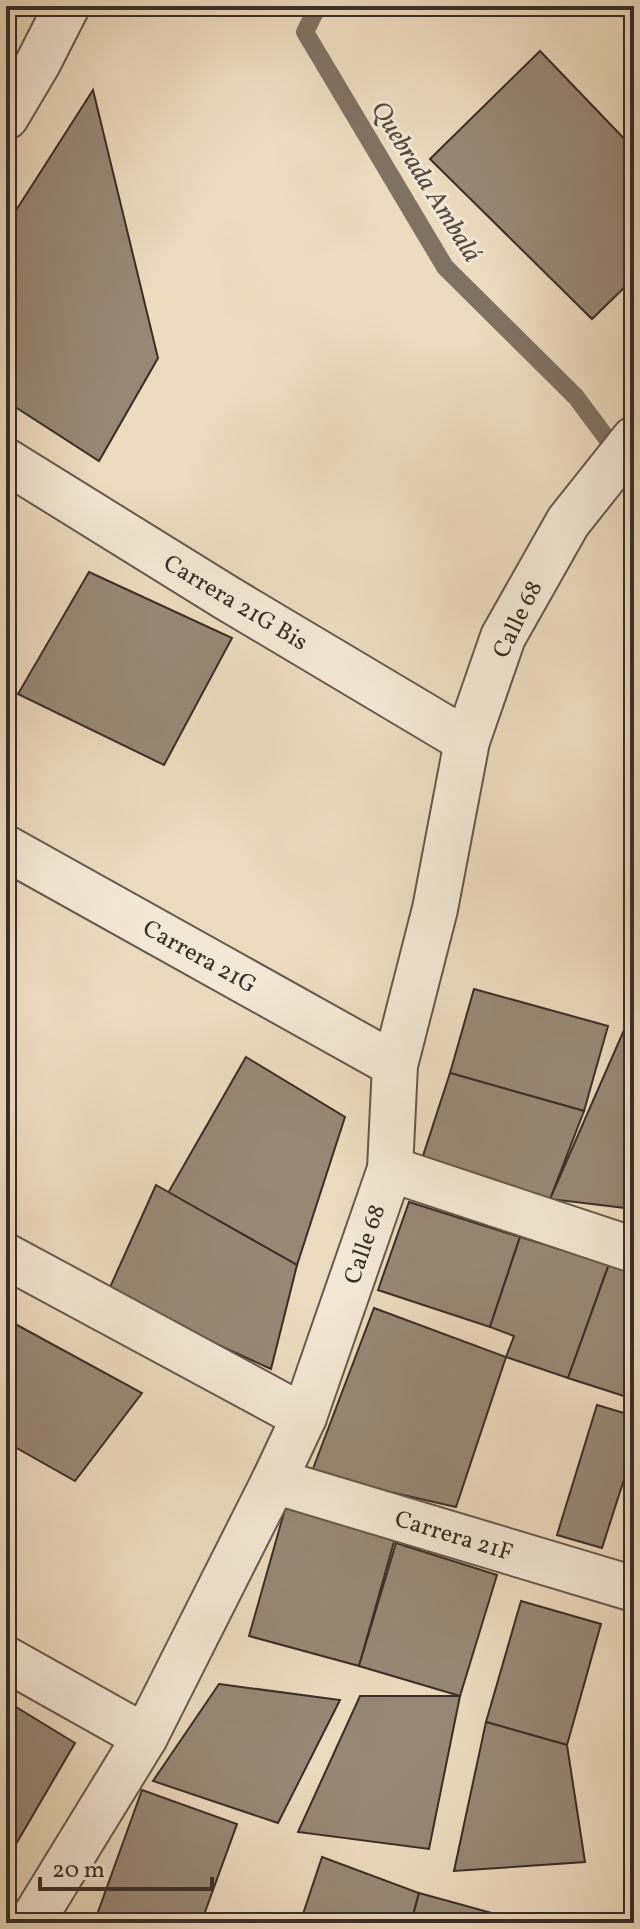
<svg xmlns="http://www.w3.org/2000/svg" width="640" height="1929" viewBox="0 0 640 1929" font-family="Vollkorn,serif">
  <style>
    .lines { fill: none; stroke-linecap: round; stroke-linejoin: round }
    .stream { stroke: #807263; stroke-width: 18 }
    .building { fill: #978876; stroke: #392e27; stroke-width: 2 }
    .street-casing { stroke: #66594d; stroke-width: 48 }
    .street { stroke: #f3e8d5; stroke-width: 44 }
    .labels { text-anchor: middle; stroke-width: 6; stroke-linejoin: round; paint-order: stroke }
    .street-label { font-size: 24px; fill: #392e27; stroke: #f3e8d5 }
    .water-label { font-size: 26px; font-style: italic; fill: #574a40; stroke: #f3e8d5 }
  </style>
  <rect width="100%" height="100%" fill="#eddbbf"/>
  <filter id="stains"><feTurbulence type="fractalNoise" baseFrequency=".0025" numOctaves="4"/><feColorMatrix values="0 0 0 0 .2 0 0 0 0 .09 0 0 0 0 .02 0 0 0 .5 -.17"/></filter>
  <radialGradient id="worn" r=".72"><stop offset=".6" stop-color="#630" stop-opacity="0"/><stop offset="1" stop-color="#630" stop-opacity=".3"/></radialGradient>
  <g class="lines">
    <path class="stream" d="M 318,6 L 305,32 L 445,267 L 576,397 L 634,475"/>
  </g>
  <g class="building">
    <path d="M 540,51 L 634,149 L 634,278 L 592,319 L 430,159 Z"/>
    <path d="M 93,90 L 158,358 L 99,461 L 6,401 L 6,226 Z"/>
    <path d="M 89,572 L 232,638 L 164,765 L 18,694 Z"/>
    <path d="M 474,989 L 608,1026 L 584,1111 L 450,1073 Z"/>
    <path d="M 624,1030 L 634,1034 L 634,1209 L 550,1199 Z"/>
    <path d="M 246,1057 L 345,1117 L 297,1265 L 168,1193 Z"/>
    <path d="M 450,1073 L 584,1111 L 550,1199 L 420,1165 Z"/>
    <path d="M 156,1185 L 297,1265 L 271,1369 L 107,1294 Z"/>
    <path d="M 409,1202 L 520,1237 L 490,1327 L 378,1290 Z"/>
    <path d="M 520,1237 L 609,1264 L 568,1378 L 506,1357 L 514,1336 L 490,1327 Z"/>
    <path d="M 609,1264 L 634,1272 L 634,1387 L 630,1398 L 568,1378 Z"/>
    <path d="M 374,1308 L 506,1357 L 456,1507 L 311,1474 Z"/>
    <path d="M 6,1319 L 142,1393 L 75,1481 L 6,1442 Z"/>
    <path d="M 597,1405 L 634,1416 L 634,1448 L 602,1548 L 557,1535 Z"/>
    <path d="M 287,1502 L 397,1531 L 359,1666 L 249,1636 Z"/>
    <path d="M 396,1543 L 497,1575 L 460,1696 L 359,1666 Z"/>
    <path d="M 521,1601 L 601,1624 L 567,1745 L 486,1722 Z"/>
    <path d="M 219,1684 L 340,1700 L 278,1823 L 153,1781 Z"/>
    <path d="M 360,1696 L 460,1696 L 429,1849 L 298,1832 Z"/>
    <path d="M 16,1707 L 75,1743 L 9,1856 L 6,1854 L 6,1724 Z"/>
    <path d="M 486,1722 L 567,1745 L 585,1862 L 454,1871 Z"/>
    <path d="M 142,1790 L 237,1824 L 201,1923 L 94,1923 Z"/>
    <path d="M 322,1857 L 419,1893 L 411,1923 L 300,1923 Z"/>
    <path d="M 419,1893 L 517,1920 L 516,1923 L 411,1923 Z"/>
  </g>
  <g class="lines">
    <defs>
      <g id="street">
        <path d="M 6,117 L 38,63 L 67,6"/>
        <path d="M 6,461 L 227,598 L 467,741"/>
        <path d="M 6,848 L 395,1065"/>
        <path d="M 390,1169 L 634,1250"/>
        <path d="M 6,1256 L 304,1417"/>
        <path d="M 274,1481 L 634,1589"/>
        <path d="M 6,1659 L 145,1737"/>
        <path d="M 31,1923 L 145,1737 L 274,1481 L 304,1417 L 390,1169 L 395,1065 L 435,909 L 467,741 L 503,637 L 568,522 L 634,439"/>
      </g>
    </defs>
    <use href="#street" class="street-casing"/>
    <use href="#street" class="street"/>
  </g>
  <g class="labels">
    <g class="street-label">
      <text transform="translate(236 602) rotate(31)" y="8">Carrera 21G Bis</text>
      <text transform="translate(517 619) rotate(-64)" y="8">Calle 68</text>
      <text transform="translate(200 956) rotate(29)" y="8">Carrera 21G</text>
      <text transform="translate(364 1244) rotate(-71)" y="8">Calle 68</text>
      <text transform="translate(454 1535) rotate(17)" y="8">Carrera 21F</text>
    </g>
    <g class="water-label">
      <text transform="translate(427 181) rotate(58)" y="9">Quebrada Ambalá</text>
    </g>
  </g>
  <rect width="640" height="1929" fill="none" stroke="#eddbbf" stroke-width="32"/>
  <rect x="8" y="8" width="624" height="1913" fill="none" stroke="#392e27" stroke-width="4"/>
  <rect x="16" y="16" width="608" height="1897" fill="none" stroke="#392e27" stroke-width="2"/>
  <path d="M40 1877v12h172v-12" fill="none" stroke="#392e27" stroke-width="4"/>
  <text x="52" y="1877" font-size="24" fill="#392e27" stroke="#f3e8d5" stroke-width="6" paint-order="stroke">20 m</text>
  <rect width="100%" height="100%" filter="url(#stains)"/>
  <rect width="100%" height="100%" fill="url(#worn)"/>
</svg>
